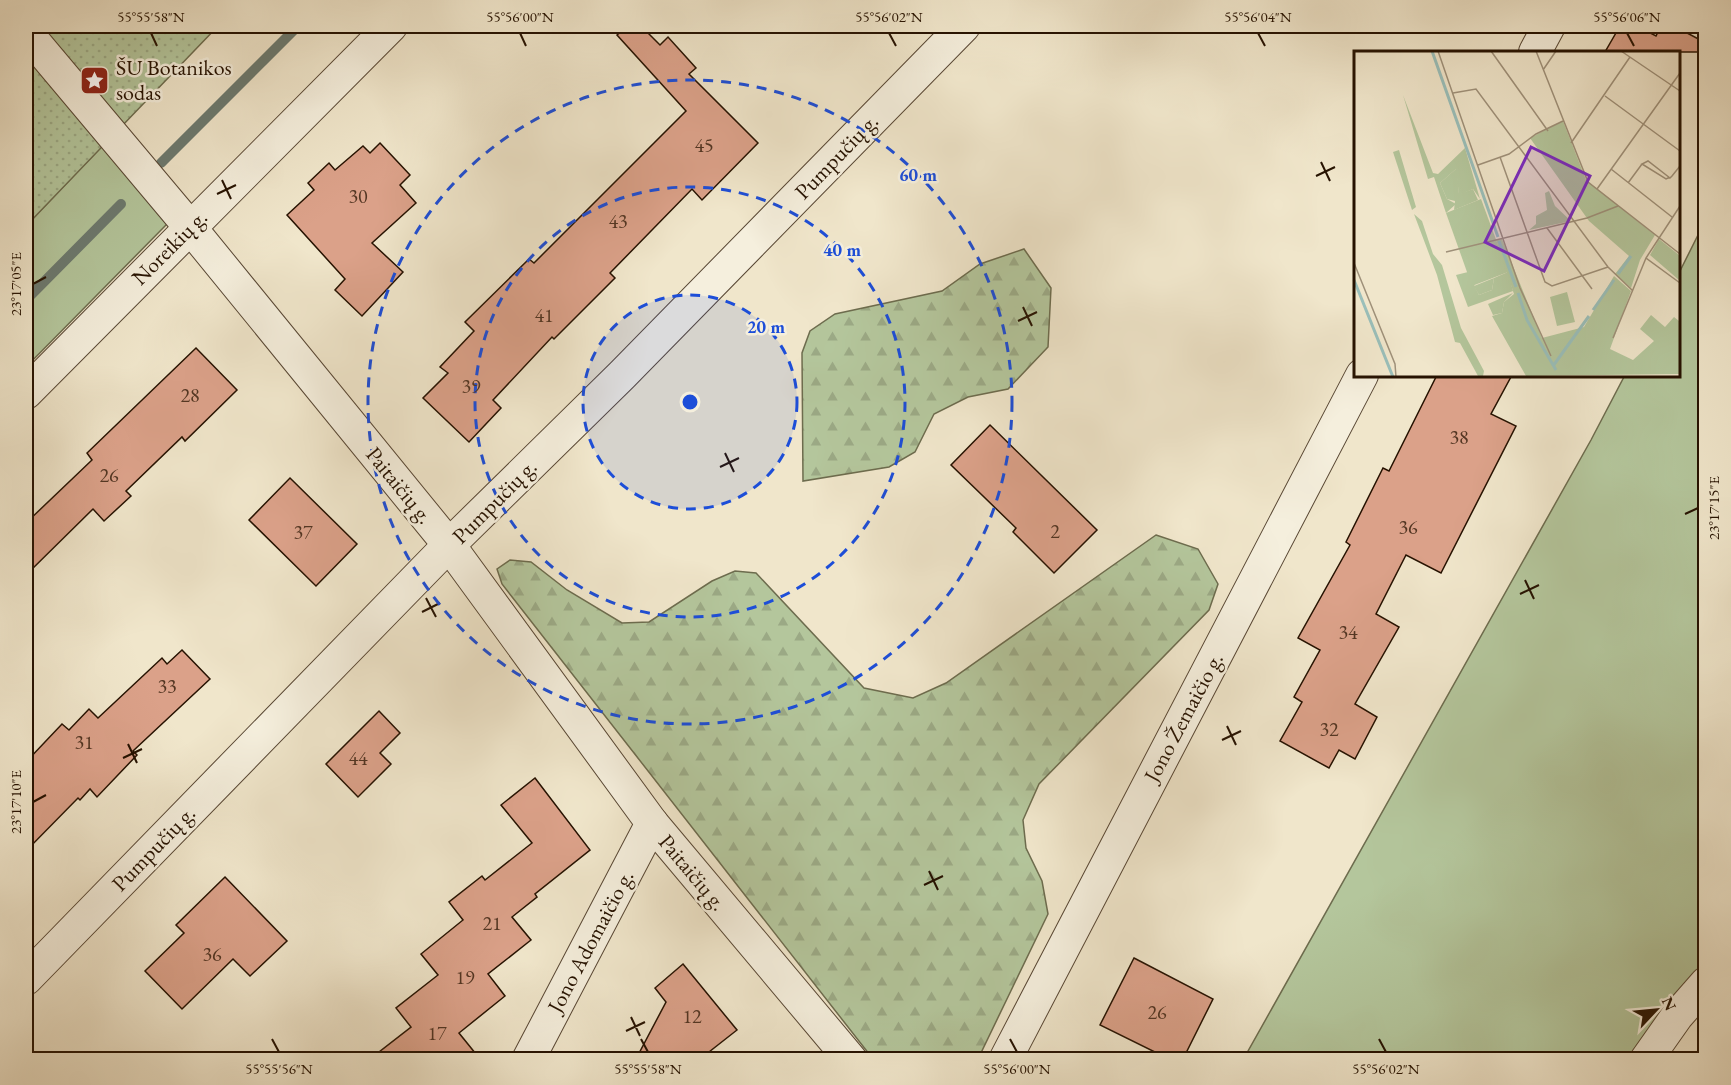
<svg xmlns="http://www.w3.org/2000/svg" width="1731" height="1085" viewBox="0 0 1731 1085" font-family="'EB Garamond',serif">
  <style>
    .grass { fill: #b4c69c; stroke: #6d6c4e; stroke-width: 1.5 }
    .forest { fill: url(#forest-firs); stroke: #6d6c4e; stroke-width: 1.5 }
    .park { fill: url(#park-dots); stroke: #6d6c4e; stroke-width: 1.5 }
    .lines { fill: none; stroke-linecap: round; stroke-linejoin: round }
    .stream { stroke: #6c7a70; stroke-width: 10 }
    .building { fill: #dba189; stroke: #261201; stroke-width: 1.5 }
    .street-casing { stroke: #584734; stroke-width: 34 }
    .street { stroke: #f5efdd; stroke-width: 32 }
    .ticks { fill: none; stroke: #261201; stroke-width: 2 }
    .ring { fill: none; stroke: #1d4ed8; stroke-width: 3; stroke-dasharray: 10 8 }
    .labels { text-anchor: middle; stroke-width: 5; stroke-linejoin: round; paint-order: stroke }
    .number-label { font-size: 20px; fill: #533623 }
    .poi-label { font-size: 22px; fill: #261201; stroke: #f5efdd; text-anchor: start }
    .street-label { font-size: 22px; fill: #261201; stroke: #f5efdd }
    .inset-river { fill: none; stroke: #9abfba; stroke-width: 3 }
    .inset-road { fill: none; stroke: #9f917a; stroke-width: 1.5 }
    .view { fill: #7b2cbf; fill-opacity: 0.15; stroke: #7b2cbf; stroke-width: 3 }
    .inset-edge { fill: none; stroke: #261201; stroke-width: 3 }
    .centre { fill: #1d4ed8; stroke: #f5efdd; stroke-width: 3 }
    .ring-label { font-size: 18px; text-anchor: middle; font-weight: bold; fill: #1d4ed8; stroke: #f5efdd; stroke-width: 5; stroke-linejoin: round; paint-order: stroke }
    .neatline { fill: none; stroke: #261201; stroke-width: 2 }
    .ticks-label { font-size: 15px; text-anchor: middle; fill: #261201 }
  </style>
  <defs>
    <pattern id="forest-firs" width="22" height="20" patternUnits="userSpaceOnUse" patternTransform="scale(1.5)"><rect width="22" height="20" fill="#b4c69c"/><path d="M5 1l3.5 6h-7zM16 11l3.5 6h-7z" fill="#9ba985"/></pattern>
    <pattern id="park-dots" width="8" height="8" patternUnits="userSpaceOnUse" patternTransform="scale(1.5)"><rect width="8" height="8" fill="#b4c69c"/><path d="M2 2h.1M6 6h.1" fill="none" stroke="#9ba985" stroke-width="1.8" stroke-linecap="round"/></pattern>
  </defs>
  <rect width="100%" height="100%" fill="#f0e6cb"/>
  <filter id="stains"><feTurbulence type="fractalNoise" baseFrequency=".00333" numOctaves="4"/><feColorMatrix values="0 0 0 0 .2 0 0 0 0 .09 0 0 0 0 .02 0 0 0 .5 -.17"/></filter>
  <radialGradient id="worn" r=".72"><stop offset=".6" stop-color="#630" stop-opacity="0"/><stop offset="1" stop-color="#630" stop-opacity=".3"/></radialGradient>
  <g class="grass">
    <path d="M 102,146 L 167,224 L 26,367 L 26,226 Z"/>
    <path d="M 1705,221 L 1705,983 L 1646,1059 L 1243,1060 L 1591,440 L 1625,375 L 1678,375 L 1679,273 Z"/>
  </g>
  <g class="forest">
    <path d="M 1024,249 L 1051,288 L 1048,347 L 1008,389 L 968,397 L 934,414 L 915,452 L 889,467 L 803,481 L 802,353 L 810,331 L 835,314 L 942,291 L 980,264 Z"/>
    <path d="M 1156,535 L 1198,549 L 1218,584 L 1209,610 L 1039,784 L 1023,820 L 1026,848 L 1042,881 L 1048,914 L 978,1059 L 873,1059 L 502,584 L 497,569 L 510,560 L 531,562 L 567,590 L 622,623 L 649,622 L 712,581 L 735,571 L 756,573 L 864,688 L 913,698 L 946,683 Z"/>
  </g>
  <path class="park" d="M 26,26 L 218,26 L 26,226 Z"/>
  <g class="lines">
    <g class="stream">
      <path d="M 161,163 L 298,26"/>
      <path d="M 26,300 L 121,204"/>
    </g>
  </g>
  <g class="building">
    <path d="M 628,26 L 641,26 L 660,45 L 668,37 L 696,68 L 689,74 L 758,143 L 702,200 L 692,189 L 610,273 L 615,278 L 554,339 L 552,337 L 493,400 L 501,408 L 469,442 L 423,398 L 448,373 L 440,367 L 474,331 L 465,322 L 529,259 L 534,263 L 686,111 L 617,35 Z"/>
    <path d="M 1620,26 L 1637,26 L 1656,36 L 1661,26 L 1674,26 L 1706,43 L 1706,52 L 1605,52 Z"/>
    <path d="M 380,143 L 410,175 L 400,185 L 416,203 L 372,243 L 403,272 L 362,316 L 335,290 L 345,279 L 287,215 L 314,190 L 308,183 L 329,163 L 335,170 L 363,146 L 370,153 Z"/>
    <path d="M 196,348 L 237,390 L 185,441 L 182,437 L 126,491 L 131,496 L 104,521 L 93,509 L 26,575 L 26,523 L 92,460 L 87,453 Z"/>
    <path d="M 1437,375 L 1512,375 L 1491,414 L 1516,426 L 1441,573 L 1406,555 L 1376,614 L 1399,627 L 1355,704 L 1377,717 L 1355,759 L 1339,750 L 1329,768 L 1280,741 L 1302,702 L 1294,697 L 1320,650 L 1298,638 L 1350,545 L 1346,542 L 1383,468 L 1389,471 Z"/>
    <path d="M 990,425 L 1097,530 L 1054,573 L 1013,532 L 1016,528 L 951,465 Z"/>
    <path d="M 290,478 L 357,544 L 316,586 L 249,520 Z"/>
    <path d="M 182,650 L 210,679 L 133,751 L 137,755 L 97,797 L 90,789 L 80,800 L 78,798 L 26,851 L 26,762 L 62,724 L 69,730 L 89,709 L 98,718 L 162,658 L 167,664 Z"/>
    <path d="M 379,711 L 400,733 L 380,753 L 391,764 L 358,797 L 326,764 Z"/>
    <path d="M 535,778 L 590,850 L 535,894 L 537,897 L 512,917 L 531,940 L 488,974 L 505,996 L 459,1033 L 480,1059 L 370,1059 L 411,1027 L 396,1008 L 438,975 L 421,954 L 463,920 L 449,902 L 482,876 L 485,880 L 532,843 L 501,805 Z"/>
    <path d="M 225,877 L 287,941 L 250,976 L 233,959 L 182,1009 L 145,971 L 184,933 L 176,925 Z"/>
    <path d="M 1134,958 L 1213,999 L 1183,1059 L 1169,1059 L 1100,1025 Z"/>
    <path d="M 683,964 L 737,1030 L 700,1059 L 636,1059 L 666,1002 L 655,988 Z"/>
  </g>
  <g class="lines">
    <defs>
      <g id="street">
        <path d="M 26,32 L 189,226 L 449,545 L 652,823 L 851,1060"/>
        <path d="M 1535,52 L 1549,26"/>
        <path d="M 26,393 L 391,26"/>
        <path d="M 26,979 L 449,545 L 622,375 L 964,26"/>
        <path d="M 528,1060 L 652,823"/>
        <path d="M 1005,1060 L 1362,375"/>
        <path d="M 1646,1060 L 1677,1016 L 1706,983"/>
      </g>
    </defs>
    <use href="#street" class="street-casing"/>
    <use href="#street" class="street"/>
  </g>
  <path class="ticks" d="M 151,33 L 157,46M 520,33 L 526,46M 889,33 L 896,46M 1258,33 L 1265,46M 1627,33 L 1634,46M 1321,162 L 1330,181M 1316,176 L 1335,167M 222,180 L 231,199M 217,194 L 236,185M 33,284 L 46,277M 1023,307 L 1032,326M 1018,321 L 1037,312M 725,453 L 734,472M 720,467 L 739,458M 1685,514 L 1698,508M 1525,580 L 1534,599M 1520,594 L 1539,585M 426,598 L 436,617M 422,612 L 440,603M 1227,726 L 1236,745M 1222,740 L 1241,731M 128,744 L 137,763M 123,758 L 142,749M 33,802 L 46,795M 929,871 L 938,890M 924,885 L 943,876M 631,1017 L 640,1036M 626,1031 L 645,1022M 272,1039 L 279,1052M 641,1039 L 648,1052M 1010,1039 L 1017,1052M 1379,1039 L 1386,1052"/>
  <circle cx="690" cy="402" r="107" fill="#1d4ed8" fill-opacity=".12"/>
  <g class="ring">
    <circle cx="690" cy="402" r="107"/>
    <circle cx="690" cy="402" r="215"/>
    <circle cx="690" cy="402" r="322"/>
  </g>
  <defs>
    <symbol id="sight-square" viewBox="-11 -11 22 22"><rect x="-9" y="-9" width="18" height="18" rx="4" fill="#8f2418" stroke="#f5efdd"/><path d="M0-6L1.8-2.2L6-1.7L2.9 1.2L3.7 5.4L0 3.3L-3.7 5.4L-2.9 1.2L-6-1.7L-1.8-2.2Z" fill="#fff"/></symbol>
  </defs>
  <g fill-rule="evenodd">
    <use href="#sight-square" x="78" y="64" width="33" height="33"/>
  </g>
  <g class="labels">
    <g class="number-label">
      <text x="704" y="152">45</text>
      <text x="358" y="203">30</text>
      <text x="618" y="228">43</text>
      <text x="544" y="322">41</text>
      <text x="471" y="393">39</text>
      <text x="190" y="402">28</text>
      <text x="1459" y="444">38</text>
      <text x="109" y="482">26</text>
      <text x="1408" y="534">36</text>
      <text x="1055" y="538">2</text>
      <text x="303" y="539">37</text>
      <text x="1348" y="639">34</text>
      <text x="167" y="693">33</text>
      <text x="1329" y="736">32</text>
      <text x="84" y="749">31</text>
      <text x="358" y="765">44</text>
      <text x="492" y="930">21</text>
      <text x="212" y="961">36</text>
      <text x="465" y="984">19</text>
      <text x="1157" y="1019">26</text>
      <text x="692" y="1023">12</text>
      <text x="437" y="1040">17</text>
    </g>
    <g class="poi-label">
      <text x="116" y="75">ŠU Botanikos<tspan x="116" dy="25">sodas</tspan></text>
    </g>
    <g class="street-label">
      <text transform="translate(836 156) rotate(-46)" y="8">Pumpučių g.</text>
      <text transform="translate(169 247) rotate(-45)" y="8">Noreikių g.</text>
      <text transform="translate(400 485) rotate(51)" y="8">Paitaičių g.</text>
      <text transform="translate(494 501) rotate(-45)" y="8">Pumpučių g.</text>
      <text transform="translate(1183 717) rotate(-62)" y="8">Jono Žemaičio g.</text>
      <text transform="translate(153 848) rotate(-46)" y="8">Pumpučių g.</text>
      <text transform="translate(693 872) rotate(50)" y="8">Paitaičių g.</text>
      <text transform="translate(590 941) rotate(-62)" y="8">Jono Adomaičio g.</text>
    </g>
  </g>
  <g transform="translate(1354 51)">
    <rect width="326" height="326" fill="#f0e6cb"/>
    <path d="M 209,70 L 232,129 L 301,184 L 286,209 L 277,237 L 261,223 L 275,205 L 235,170 L 176,87 ZM 103,117 L 105,143 L 119,138 L 124,149 L 100,159 L 101,150 L 93,148 L 86,132 ZM 148,188 L 188,287 L 230,276 L 260,225 L 277,240 L 256,298 L 279,309 L 300,290 L 286,278 L 297,264 L 311,276 L 320,266 L 325,270 L 325,323 L 172,325 L 138,265 L 148,262 L 150,251 L 160,243 L 142,189 ZM 305,188 L 325,204 L 325,229 L 296,204 ZM 140,227 L 138,239 L 125,244 L 120,235 ZM 213,241 L 221,271 L 203,275 L 196,246 Z" fill="#b4c69c"/>
    <path d="M 49,44 L 79,122 L 84,123 L 111,97 L 126,148 L 119,138 L 105,144 L 102,118 L 86,132 L 93,148 L 102,153 L 92,162 L 80,126 L 74,128 ZM 45,99 L 62,156 L 58,159 L 39,101 ZM 195,140 L 201,155 L 217,170 L 175,179 L 182,173 L 182,165 L 193,159 L 191,142 ZM 60,163 L 68,170 L 79,203 L 88,214 L 107,277 L 130,320 L 129,325 L 124,325 L 106,292 L 101,291 L 83,224 ZM 114,221 L 125,244 L 138,239 L 140,227 L 154,221 L 159,240 L 114,256 L 102,224 ZM 159,242 L 150,251 L 148,262 L 139,264 L 134,253 Z" fill="#b4c69c"/>
    <path d="M 127,148 L 154,221 L 118,235 L 92,162 Z" fill="#b4c69c"/>
    <path class="inset-river" d="M 78,0 L 144,186M 145,190 L 162,236M 264,223 L 277,205M 0,229 L 39,326M 164,242 L 173,269 L 202,319M 239,259 L 260,229M 199,315 L 235,265"/>
    <path class="inset-road" d="M 84,0 L 166,237 L 197,305M 137,0 L 194,80M 182,0 L 234,131 L 326,203M 267,0 L 326,40M 189,19 L 202,0M 99,42 L 122,38 L 254,216 L 279,240M 251,45 L 326,100M 217,92 L 276,6M 146,106 L 191,231 L 198,235 L 254,216M 124,114 L 155,103 L 182,83 L 209,70M 257,118 L 318,166M 316,127 L 294,110 L 288,113 L 312,128 L 314,127 L 316,127 L 318,125 L 326,115M 274,132 L 288,113M 243,138 L 326,22M 326,155 L 292,207 L 326,232M 193,177 L 238,238M 92,201 L 233,167 L 264,155M 0,212 L 41,313 L 42,326M 259,287 L 292,207"/>
    <path class="view" d="M 177,96 L 236,125 L 190,220 L 131,191 Z"/>
    <rect width="326" height="326" class="inset-edge"/>
  </g>
  <circle cx="690" cy="402" r="9" class="centre"/>
  <g class="ring-label">
    <text x="918" y="181">60 m</text>
    <text x="842" y="256">40 m</text>
    <text x="766" y="333">20 m</text>
  </g>
  <rect width="1731" height="1085" fill="none" stroke="#f0e6cb" stroke-width="66"/>
  <g transform="translate(1656 1010) rotate(64)" stroke="#f5efdd" stroke-width="4.5" paint-order="stroke">
  <path d="M0-4.5L10 22L0 15L-10 22Z" fill="#261201"/>
  <text y="-9" font-size="16" font-weight="bold" text-anchor="middle" fill="#261201">N</text>
  </g>
  <rect x="33" y="33" width="1665" height="1019" class="neatline"/>
  <g class="ticks-label">
    <text x="151" y="22">55°55'58"N</text>
    <text x="520" y="22">55°56'00"N</text>
    <text x="889" y="22">55°56'02"N</text>
    <text x="1258" y="22">55°56'04"N</text>
    <text x="1627" y="22">55°56'06"N</text>
    <text transform="translate(16 284) rotate(-90)" y="5">23°17'05"E</text>
    <text transform="translate(1714 508) rotate(-90)" y="5">23°17'15"E</text>
    <text transform="translate(16 802) rotate(-90)" y="5">23°17'10"E</text>
    <text x="279" y="1074">55°55'56"N</text>
    <text x="648" y="1074">55°55'58"N</text>
    <text x="1017" y="1074">55°56'00"N</text>
    <text x="1386" y="1074">55°56'02"N</text>
  </g>
  <rect width="100%" height="100%" filter="url(#stains)"/>
  <rect width="100%" height="100%" fill="url(#worn)"/>
</svg>
